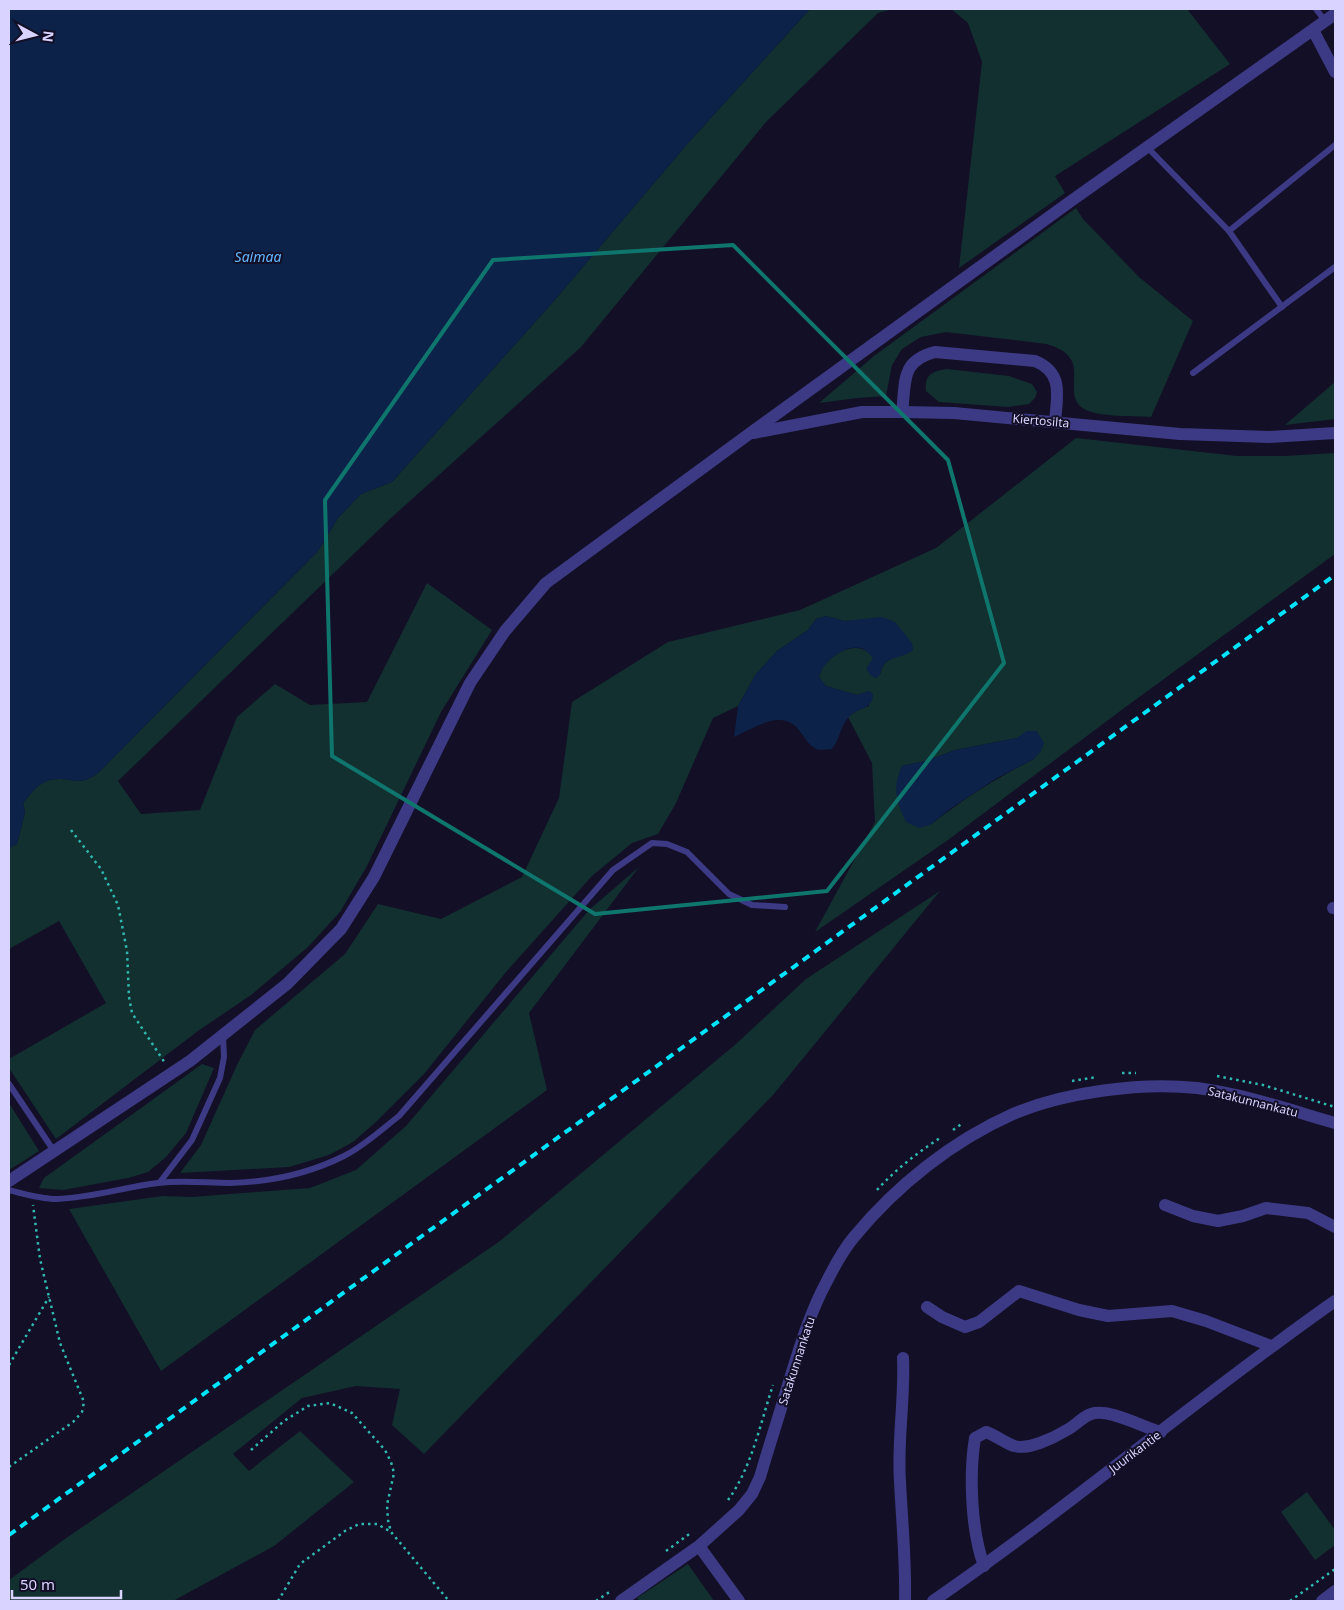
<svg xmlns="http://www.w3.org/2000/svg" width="1344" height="1610" viewBox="0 0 1344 1610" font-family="'Noto Sans',sans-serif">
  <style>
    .green { fill: #12302f; fill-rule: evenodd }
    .water { fill: #0c2248 }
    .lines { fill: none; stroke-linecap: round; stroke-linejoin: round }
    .path { stroke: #2fb8b0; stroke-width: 2.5; stroke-dasharray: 2.5 4; stroke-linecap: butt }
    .service { stroke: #3d3a85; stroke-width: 6 }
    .minor { stroke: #3d3a85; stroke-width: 12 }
    .tertiary { stroke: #3d3a85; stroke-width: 12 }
    .rail { stroke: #00e5ff; stroke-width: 4; stroke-dasharray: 8 6; stroke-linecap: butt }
    .marked { fill: none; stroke: #0f766e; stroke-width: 4; stroke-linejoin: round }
    .labels { text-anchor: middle; stroke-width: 4; stroke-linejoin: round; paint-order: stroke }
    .street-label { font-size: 12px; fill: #d9d4ff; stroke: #130f26 }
    .water-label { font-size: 14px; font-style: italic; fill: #62b6ff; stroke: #130f26 }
  </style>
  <rect width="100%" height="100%" fill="#130f26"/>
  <g class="green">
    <path d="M 810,9 L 893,9 L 878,13 L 766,122 L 581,347 L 391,518 L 118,781 L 141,814 L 200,810 L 237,717 L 275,684 L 310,705 L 367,702 L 427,583 L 492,630 L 441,712 L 367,866 L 340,912 L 308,947 L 251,995 L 198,1031 L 56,1139 L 9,1068 L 9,1059 L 106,1003 L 59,921 L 9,949 L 9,848 L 17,844 L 25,812 L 23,803 C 33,790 42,778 60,779 C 71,779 79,784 90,778 C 97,775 103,768 108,763 L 318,551 L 338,518 L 361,494 L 392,482 L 553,302 L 689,142 Z"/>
    <path d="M 951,9 L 1187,9 L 1230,64 L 1055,176 L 1065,193 L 959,268 L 982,62 L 968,23 Z"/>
    <path d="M 1076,208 L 1083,219 L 1139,277 L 1193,321 L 1151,417 C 1134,416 1101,417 1086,410 C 1064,400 1081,373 1070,358 C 1064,350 1056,347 1047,344 L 946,332 L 921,337 L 902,349 L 892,365 L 886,396 L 858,398 L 819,403 L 874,356 Z"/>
    <path d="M 947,369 L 1009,376 L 1032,384 L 1037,392 L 1035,398 L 1029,404 L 1008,407 L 939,402 L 926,391 C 924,375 932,371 947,369 Z"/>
    <path d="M 1335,382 L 1335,419 L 1285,425 Z"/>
    <path d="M 1076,438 L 1237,456 L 1285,456 L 1335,453 L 1335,554 L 1127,706 L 948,840 L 815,932 L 875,822 L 872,763 L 848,717 L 858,710 L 869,706 L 869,691 L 857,695 L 826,686 L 819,677 C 822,659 853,638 869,653 C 875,658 877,668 880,675 C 882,666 884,662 893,658 L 863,620 L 844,621 L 826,616 L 816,619 L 808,630 L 777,651 L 756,674 L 738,706 L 713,718 L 676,803 L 658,834 L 632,843 L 592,876 L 506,972 L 424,1074 L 377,1121 L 353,1142 L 329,1155 L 289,1167 L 180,1173 L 201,1145 L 237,1065 L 255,1030 L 345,954 L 378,904 L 441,919 L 522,877 L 559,798 L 572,702 L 668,642 L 800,610 L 936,548 ZM 1017,738 L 1034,759 C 996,778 964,799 930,825 L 902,766 L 926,761 L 955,750 Z"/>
    <path d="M 639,867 L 529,1013 L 547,1090 L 161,1371 L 69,1209 L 163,1196 L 192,1197 L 310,1188 L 356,1170 L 406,1126 L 589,910 Z"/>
    <path d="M 940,891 L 773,1095 L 424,1454 L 392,1425 L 400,1389 L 356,1386 L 302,1398 L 233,1454 L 249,1471 L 300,1431 L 354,1482 L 274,1546 L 173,1601 L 9,1601 L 9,1580 L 62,1541 L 500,1241 L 736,1044 L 806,979 Z"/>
    <path d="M 202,1064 L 214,1068 L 186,1133 L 166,1157 L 148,1172 L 128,1178 L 63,1190 L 39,1188 L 44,1178 Z"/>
    <path d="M 9,1103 L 39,1151 L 9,1170 Z"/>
    <path d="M 1307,1492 L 1335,1530 L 1335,1545 L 1315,1560 L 1281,1512 Z"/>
    <path d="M 688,1564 L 714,1601 L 639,1601 L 637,1598 Z"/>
  </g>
  <g class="water">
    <path d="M 9,9 L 810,9 L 689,142 L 553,302 L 392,482 L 361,494 L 338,518 L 318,551 L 108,763 C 103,768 97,775 90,778 C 79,784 71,779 60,779 C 43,778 33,790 23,803 L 25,812 L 17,844 L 9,848 Z"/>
    <path d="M 826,616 L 844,621 L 882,617 L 895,622 L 912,643 L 913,650 C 900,661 884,653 880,675 L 876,678 L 871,676 L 866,669 L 873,658 C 870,654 866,650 861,648 C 845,644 822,662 819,677 L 826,686 L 857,695 L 869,691 L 873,694 C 873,710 858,707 849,717 C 840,726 840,739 832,749 C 828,749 823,750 820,750 C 802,747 804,720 778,720 C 766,720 745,732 734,737 L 738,706 L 756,674 L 777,651 L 808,630 L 816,619 Z"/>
    <path d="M 1027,731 L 1037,731 L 1044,743 L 1041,751 L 1034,759 L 997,778 L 950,809 L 930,825 L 919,828 L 906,822 C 896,801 892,788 902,766 L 926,761 L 955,750 L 1017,738 Z"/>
  </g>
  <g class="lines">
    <g class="path">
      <path d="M 71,830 L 101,869 L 118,905 L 127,951 L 129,997 L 132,1013 L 165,1063"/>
      <path d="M 1122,1073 L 1136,1073"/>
      <path d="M 1217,1076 L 1263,1085 L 1335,1107"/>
      <path d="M 1072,1081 L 1097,1077"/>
      <path d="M 953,1130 L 963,1123"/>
      <path d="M 877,1190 C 895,1170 917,1153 940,1138"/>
      <path d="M 9,1365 L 49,1297"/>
      <path d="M 251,1450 L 284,1421 L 308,1406 L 330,1403 L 352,1413 L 385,1450 L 391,1462 L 394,1473 L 387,1505 L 388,1520 L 391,1532 L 449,1601"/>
      <path d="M 9,1467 L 73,1422 L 82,1412 L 84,1402 L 60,1343 L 40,1259 L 33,1205"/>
      <path d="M 728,1500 C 752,1467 760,1424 773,1385"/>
      <path d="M 666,1551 L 692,1532"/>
      <path d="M 278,1601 L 300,1564 L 345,1531 L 359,1524 L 377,1524 L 391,1532"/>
      <path d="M 596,1601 L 611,1591"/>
      <path d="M 1290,1601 L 1335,1569"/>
    </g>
    <g class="service">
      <path d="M 1316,9 L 1325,21"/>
      <path d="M 1147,147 L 1229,231 L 1282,307"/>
      <path d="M 1229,231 L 1335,145"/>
      <path d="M 1193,373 L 1335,267"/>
      <path d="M 9,1084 L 54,1151"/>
      <path d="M 160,1182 L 192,1140 L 220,1078 L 224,1057 L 223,1036"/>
      <path d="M 9,1190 C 24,1194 41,1199 57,1199 C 91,1198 125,1187 158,1183 C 182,1180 207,1183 230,1183 C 270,1182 308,1174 344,1156 C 364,1146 381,1130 399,1116 L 613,870 L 652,843 L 667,844 L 687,852 L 729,894 L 752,905 L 785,907"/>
    </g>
    <g class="minor">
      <path d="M 1313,30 L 1335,72"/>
      <path d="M 902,412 C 906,382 900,361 935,352 L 1035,361 C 1064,373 1057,396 1055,422"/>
      <path d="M 753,433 L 862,412 L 902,412 L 954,413 L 1180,434 L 1269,437 L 1335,433"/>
      <path d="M 1333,908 L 1335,908"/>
      <path d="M 9,1181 L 190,1061 L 287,984 L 341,929 L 374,877 L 470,683 L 505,631 L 546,583 L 749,434 L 1071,201 L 1335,14"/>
      <path d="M 1165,1205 L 1193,1216 L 1218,1221 L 1243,1216 L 1266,1208 L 1308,1213 L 1335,1227"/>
      <path d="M 927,1307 L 942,1317 L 965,1327 L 979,1322 L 1019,1291 L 1079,1310 L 1108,1316 L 1172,1311 L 1206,1321 L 1271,1346"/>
      <path d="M 903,1358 C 905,1400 897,1441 900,1482 C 902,1521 906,1562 905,1601"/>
      <path d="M 984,1566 C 971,1530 969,1475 975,1438 L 986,1432 C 997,1436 1005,1443 1014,1446 C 1028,1450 1052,1439 1065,1431 C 1074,1427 1082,1417 1091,1414 C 1109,1408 1142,1427 1161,1432"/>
      <path d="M 621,1601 L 699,1546 L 739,1510 L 752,1494 L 760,1477 C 769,1446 779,1416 788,1385 C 799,1350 809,1314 827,1281 C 834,1267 843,1250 854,1237 C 896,1186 952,1141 1013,1114 C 1065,1092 1141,1082 1197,1088 C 1244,1094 1290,1110 1335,1123"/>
      <path d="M 933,1601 C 1071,1506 1198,1397 1335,1301"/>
    </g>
    <g class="tertiary">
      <path d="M 699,1546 L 739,1601"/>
      <path d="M 1322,1601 L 1335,1591"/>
    </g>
    <path class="rail" d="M 9,1535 L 1335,575"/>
  </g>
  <path class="marked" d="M 733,245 L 948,460 L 1004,663 L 827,891 L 595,914 L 332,756 L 325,500 L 493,260 Z"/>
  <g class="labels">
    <g class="street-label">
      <text transform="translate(1041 421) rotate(5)" y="4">Kiertosilta</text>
      <text transform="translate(1253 1102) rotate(14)" y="4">Satakunnankatu</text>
      <text transform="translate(797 1361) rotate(-72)" y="4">Satakunnankatu</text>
      <text transform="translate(1135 1452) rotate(-37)" y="4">Juurikantie</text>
    </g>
    <g class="water-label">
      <text x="258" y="262">Saimaa</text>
    </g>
  </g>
  <rect width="1344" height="1610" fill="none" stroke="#d9d4ff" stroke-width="20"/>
  <g transform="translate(35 35) rotate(97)" stroke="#130f26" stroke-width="4" paint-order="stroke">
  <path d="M0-4L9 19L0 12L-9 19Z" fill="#d9d4ff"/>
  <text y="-8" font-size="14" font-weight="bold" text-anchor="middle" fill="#d9d4ff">N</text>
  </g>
  <path d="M12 1590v8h109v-8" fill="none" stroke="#d9d4ff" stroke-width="2.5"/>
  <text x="20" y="1590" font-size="15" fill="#d9d4ff" stroke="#130f26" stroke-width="4" paint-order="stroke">50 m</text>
</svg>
